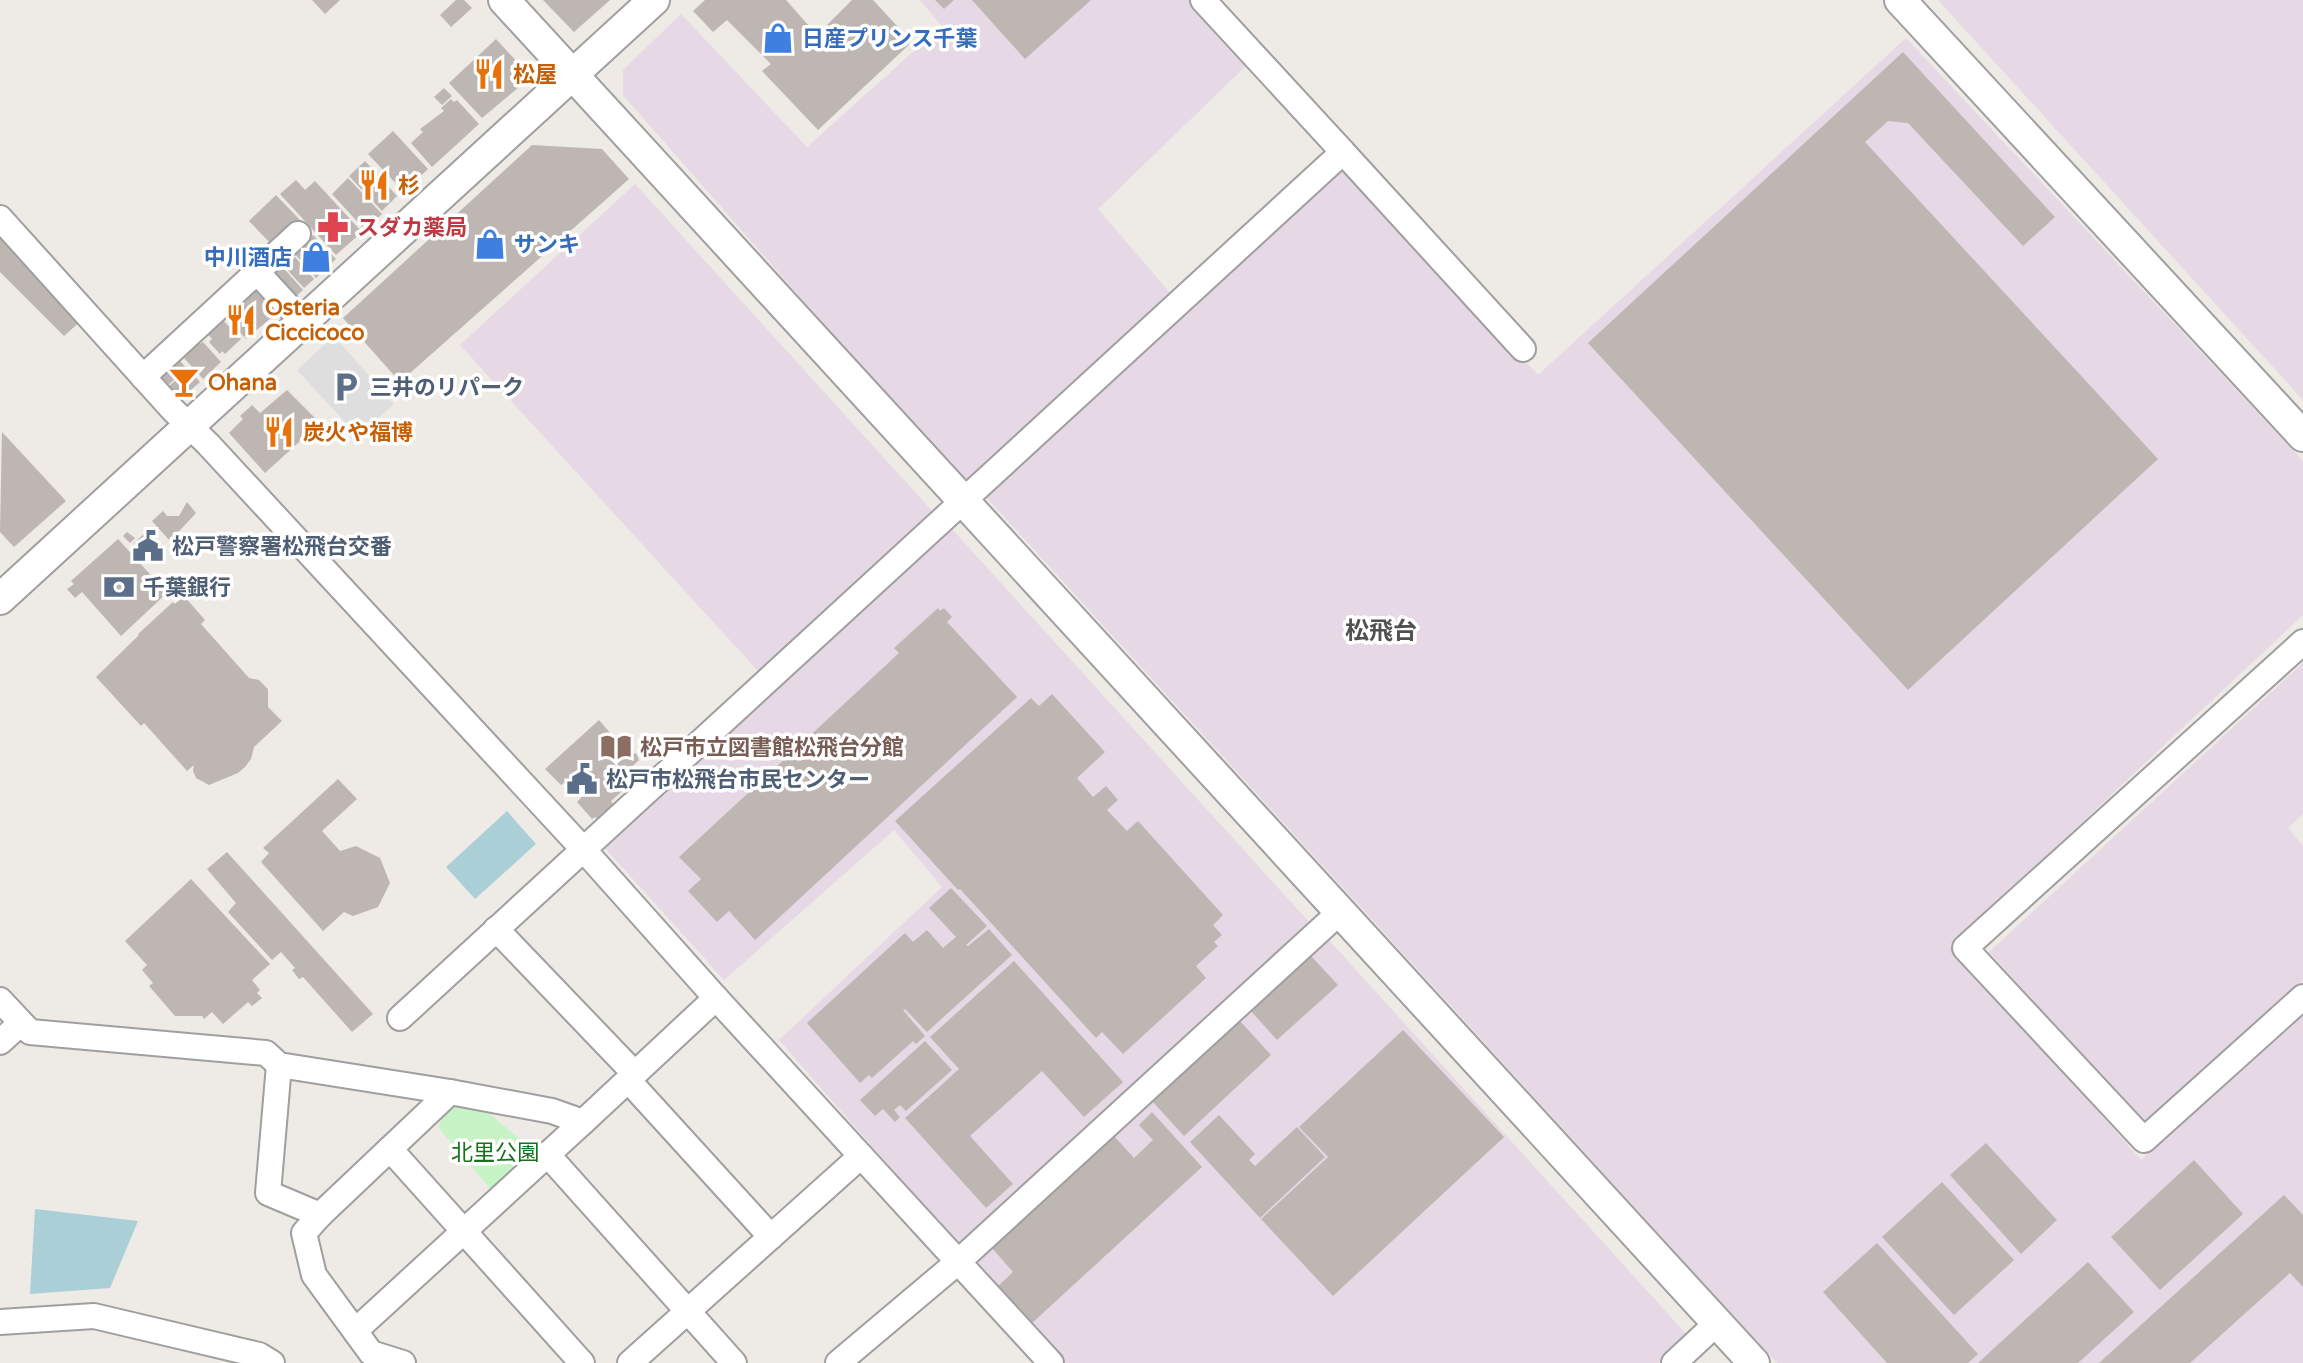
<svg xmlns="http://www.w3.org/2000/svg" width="2303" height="1363" viewBox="0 0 2303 1363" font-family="'Varela Round','Noto Sans JP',sans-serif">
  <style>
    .industrial { fill: #e6d8e4 }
    .park { fill: #c7f3c7 }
    .parking { fill: #dedede }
    .water { fill: #aacfd7 }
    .building { fill: #beb6b2 }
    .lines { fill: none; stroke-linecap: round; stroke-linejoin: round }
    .minor-casing { stroke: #9f9f9f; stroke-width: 28 }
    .tertiary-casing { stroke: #9f9f9f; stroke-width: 34 }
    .minor { stroke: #fff; stroke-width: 24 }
    .tertiary { stroke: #fff; stroke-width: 30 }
    .labels { text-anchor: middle; stroke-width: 7; stroke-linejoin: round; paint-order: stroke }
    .shop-label { font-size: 22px; font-weight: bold; fill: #366cbe; stroke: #fff; text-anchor: start }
    .food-label { font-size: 22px; font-weight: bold; fill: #c56008; stroke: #fff; text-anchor: start }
    .health-label { font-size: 22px; font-weight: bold; fill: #be3a42; stroke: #fff; text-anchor: start }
    .service-label { font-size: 22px; font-weight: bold; fill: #4e5e75; stroke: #fff; text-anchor: start }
    .education-label { font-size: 22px; font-weight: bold; fill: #785e54; stroke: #fff; text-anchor: start }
    .park-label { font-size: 22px; fill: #17701a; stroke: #fff }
    .neighbourhood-label { font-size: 24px; font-weight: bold; fill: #515151; stroke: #fff }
  </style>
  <rect width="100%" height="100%" fill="#eeeae5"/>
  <g class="industrial">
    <path d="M 920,0 L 1191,0 L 1249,63 L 1098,209 L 1171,294 L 964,484 L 623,95 L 623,70 L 681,14 L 807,147 L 942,26 Z"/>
    <path d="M 1938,0 L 2303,0 L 2303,400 Z"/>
    <path d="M 1906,38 L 2303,461 L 2303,615 L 1950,946 L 2141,1160 L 2303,1013 L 2303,1363 L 1777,1363 L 985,496 L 1340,165 L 1538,375 Z"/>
    <path d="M 635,184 L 934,513 L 758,671 L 460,345 Z"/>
    <path d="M 951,528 L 1311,924 L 958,1245 L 779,1040 L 942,887 L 894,830 L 724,980 L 604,847 Z"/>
    <path d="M 2303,663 L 2303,814 L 2288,828 L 2303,846 L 2303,980 L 2148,1126 L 1989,952 Z"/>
    <path d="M 1327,938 L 1688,1336 L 1658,1363 L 1065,1363 L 973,1262 Z"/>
  </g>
  <path class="park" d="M 477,1103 L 535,1152 L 492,1191 L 438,1127 L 441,1121 L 437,1115 L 449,1104 Z"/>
  <path class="parking" d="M 334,336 L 394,404 L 358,436 L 297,370 Z"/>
  <g class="water">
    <path d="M 507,811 L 536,844 L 475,899 L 446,867 Z"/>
    <path d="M 35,1209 L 138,1221 L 110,1288 L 30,1294 Z"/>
  </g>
  <g class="building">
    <path d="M 312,0 L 340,0 L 325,14 Z"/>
    <path d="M 456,0 L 464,0 L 472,8 L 451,27 L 440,15 Z"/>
    <path d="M 543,0 L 610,0 L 574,32 Z"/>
    <path d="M 705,0 L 786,0 L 817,35 L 852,0 L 873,0 L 912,42 L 818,130 L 762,71 L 771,64 L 727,20 L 713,32 L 693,11 Z"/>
    <path d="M 935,0 L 954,0 L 944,9 Z"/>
    <path d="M 972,0 L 1091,0 L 1025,59 Z"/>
    <path d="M 496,39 L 531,77 L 482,118 L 449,83 Z"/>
    <path d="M 1903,52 L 2055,217 L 2023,246 L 1908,123 L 1888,121 L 1865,142 L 2158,459 L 1908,690 L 1588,343 Z"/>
    <path d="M 444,88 L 452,96 L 442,105 L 434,97 Z"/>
    <path d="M 451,99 L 454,102 L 457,100 L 479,124 L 432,167 L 411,143 L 423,132 L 420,129 L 444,111 L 441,108 Z"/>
    <path d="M 393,131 L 428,169 L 404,192 L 368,154 Z"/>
    <path d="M 532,145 L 602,149 L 629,179 L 400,382 L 343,318 Z"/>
    <path d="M 365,161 L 397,196 L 382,211 L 349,176 Z"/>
    <path d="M 348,178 L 382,214 L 365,230 L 332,194 Z"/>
    <path d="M 296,180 L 305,190 L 315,181 L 362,232 L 336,255 L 280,194 Z"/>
    <path d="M 276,195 L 300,220 L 273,246 L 249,221 Z"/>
    <path d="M 0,229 L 84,318 L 64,336 L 0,272 Z"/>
    <path d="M 313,235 L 336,259 L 316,278 L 294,253 Z"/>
    <path d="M 289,256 L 292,260 L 295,257 L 314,279 L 304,288 L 281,263 Z"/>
    <path d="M 279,263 L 303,290 L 293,299 L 269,272 Z"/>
    <path d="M 260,284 L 282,309 L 246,339 L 224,315 Z"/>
    <path d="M 220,317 L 241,339 L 225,354 L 222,351 L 220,354 L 209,342 L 212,339 L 205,331 Z"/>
    <path d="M 197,340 L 200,344 L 203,342 L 221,362 L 203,379 L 184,358 L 187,356 L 182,350 Z"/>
    <path d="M 176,356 L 187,369 L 167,386 L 156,374 Z"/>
    <path d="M 189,369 L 200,382 L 182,398 L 179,395 L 177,397 L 168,387 Z"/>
    <path d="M 287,390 L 320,423 L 265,473 L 229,433 L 243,419 L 240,416 L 252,405 L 260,413 Z"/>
    <path d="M 2,432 L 66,501 L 14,547 L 0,532 Z"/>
    <path d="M 187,502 L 196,513 L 170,541 L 152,521 L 163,511 L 167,516 L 179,516 Z"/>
    <path d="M 148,530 L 163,547 L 149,560 L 134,543 Z"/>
    <path d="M 127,532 L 135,538 L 130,543 L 123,536 Z"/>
    <path d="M 118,539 L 167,593 L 121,636 L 82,592 L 75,598 L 67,589 L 74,584 L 71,581 Z"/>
    <path d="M 184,596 L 205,620 L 201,624 L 249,678 L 259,680 L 268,689 L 268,707 L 282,721 L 254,747 L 251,759 L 245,767 L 238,773 L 209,785 L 196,778 L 193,771 L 194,765 L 187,771 L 144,723 L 141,726 L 96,677 L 139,635 L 138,634 L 173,602 L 175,604 Z"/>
    <path d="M 938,608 L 940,611 L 944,608 L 952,617 L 947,622 L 1017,697 L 755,940 L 729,911 L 717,922 L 688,891 L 701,879 L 679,857 L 899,653 L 894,648 Z"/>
    <path d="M 1052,694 L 1105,752 L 1077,778 L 1093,797 L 1106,786 L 1118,800 L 1107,810 L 1127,831 L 1138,821 L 1223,915 L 1213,925 L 1222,935 L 1214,942 L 1218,946 L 1196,966 L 1206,978 L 1123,1054 L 1102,1032 L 1096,1038 L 960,889 L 958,890 L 895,821 L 1031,698 L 1039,706 Z"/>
    <path d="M 599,720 L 629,755 L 636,753 L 639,760 L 627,771 L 622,769 L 618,772 L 629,785 L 611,801 L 613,804 L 597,819 L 595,817 L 592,819 L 577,802 L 587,791 L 581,784 L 574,789 L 570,790 L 564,783 L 561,785 L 545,769 Z"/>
    <path d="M 338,779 L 357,799 L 322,831 L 340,851 L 356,846 L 380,858 L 390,883 L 378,907 L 353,916 L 344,912 L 323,931 L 261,862 L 269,853 L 263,848 Z"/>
    <path d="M 227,852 L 373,1014 L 352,1032 L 303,977 L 299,979 L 292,970 L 295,968 L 281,952 L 272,960 L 228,912 L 236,903 L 207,869 Z"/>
    <path d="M 191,879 L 270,964 L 252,980 L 260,990 L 257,993 L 262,998 L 252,1006 L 248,1002 L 223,1024 L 212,1012 L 204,1019 L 202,1016 L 175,1016 L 149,986 L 153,983 L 142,970 L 147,965 L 125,941 Z"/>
    <path d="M 951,888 L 987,926 L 966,945 L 968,946 L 989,929 L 1012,955 L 927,1032 L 905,1009 L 903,1010 L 925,1036 L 916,1044 L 913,1041 L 872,1078 L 869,1075 L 860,1083 L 807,1023 L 905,933 L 913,942 L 927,930 L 943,948 L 956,937 L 929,908 Z"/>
    <path d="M 1311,956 L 1338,985 L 1277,1040 L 1251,1011 Z"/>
    <path d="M 1014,961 L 1123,1082 L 1084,1117 L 1042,1071 L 970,1136 L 1013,1184 L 986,1208 L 905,1118 L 959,1069 L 930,1037 Z"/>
    <path d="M 1239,1020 L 1271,1055 L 1184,1136 L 1152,1101 Z"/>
    <path d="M 1403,1030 L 1504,1137 L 1333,1296 L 1261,1219 L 1328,1157 L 1299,1127 Z"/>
    <path d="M 925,1041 L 952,1070 L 906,1111 L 900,1105 L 894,1110 L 900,1117 L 895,1122 L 883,1109 L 875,1116 L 860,1100 Z"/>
    <path d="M 1152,1112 L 1202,1167 L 1031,1324 L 997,1287 L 1013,1272 L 992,1248 L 1114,1136 L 1134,1158 L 1153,1140 L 1139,1125 Z"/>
    <path d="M 1219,1115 L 1255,1154 L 1249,1160 L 1255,1166 L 1297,1127 L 1325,1157 L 1260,1218 L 1190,1142 Z"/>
    <path d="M 1986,1143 L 2057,1220 L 2021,1254 L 1950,1175 Z"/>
    <path d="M 2194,1160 L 2243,1214 L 2160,1290 L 2111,1237 Z"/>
    <path d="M 1942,1182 L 2014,1260 L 1954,1315 L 1882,1237 Z"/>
    <path d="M 2284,1195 L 2303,1215 L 2303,1287 L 2290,1273 L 2190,1363 L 2099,1363 Z"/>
    <path d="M 1877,1243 L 1978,1354 L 1968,1363 L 1887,1363 L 1823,1292 Z"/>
    <path d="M 2088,1262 L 2134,1312 L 2078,1363 L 1978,1363 Z"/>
  </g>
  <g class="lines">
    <defs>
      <g id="minor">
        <path d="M 1343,152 L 1523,349"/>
        <path d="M 0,218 L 173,410 L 208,444 L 583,849 L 716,998 L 1051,1363"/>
        <path d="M 257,272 L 302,321"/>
        <path d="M 143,377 L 298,234"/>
        <path d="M 2303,642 L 1965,948 L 2144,1140 L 2303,997"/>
        <path d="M 496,929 L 635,1074"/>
        <path d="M 0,1000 L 30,1032 L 266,1053 L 279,1065 L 450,1092"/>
        <path d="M 400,1018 L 1343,152 L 1203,0"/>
        <path d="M 0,1042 L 20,1024"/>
        <path d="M 279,1065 L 268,1193 L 320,1215"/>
        <path d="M 628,1080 L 771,1237"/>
        <path d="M 390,1149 L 582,1363"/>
        <path d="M 547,1154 L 734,1363"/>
        <path d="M 0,1322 L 94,1316 L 259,1355 L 272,1363"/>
        <path d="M 355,1331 L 583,1122"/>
        <path d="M 403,1363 L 371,1353 L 314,1275 L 304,1233 L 320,1215 L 450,1092 L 552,1111 L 583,1122 L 716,998"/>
        <path d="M 630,1363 L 861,1156"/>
        <path d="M 838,1363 L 959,1261 L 1341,911"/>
        <path d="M 1674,1363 L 1717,1323"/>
      </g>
      <g id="tertiary">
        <path d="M 504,0 L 1754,1363"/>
        <path d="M 1900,0 L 2303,436"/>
        <path d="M 0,599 L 654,0"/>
      </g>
    </defs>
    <use href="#minor" class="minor-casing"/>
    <use href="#tertiary" class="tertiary-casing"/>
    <use href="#minor" class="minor"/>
    <use href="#tertiary" class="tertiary"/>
  </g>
  <defs>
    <symbol id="shop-bare" viewBox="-9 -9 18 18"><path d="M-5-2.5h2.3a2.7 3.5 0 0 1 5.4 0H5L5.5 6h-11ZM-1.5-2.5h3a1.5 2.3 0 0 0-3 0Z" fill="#3f7fe0" stroke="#fff" stroke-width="2.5" paint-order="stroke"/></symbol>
    <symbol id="restaurant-bare" viewBox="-9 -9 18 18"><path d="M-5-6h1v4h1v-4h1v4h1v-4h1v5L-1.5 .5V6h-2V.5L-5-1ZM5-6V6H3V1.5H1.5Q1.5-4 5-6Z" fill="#e8710a" stroke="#fff" stroke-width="2.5" paint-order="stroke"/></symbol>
    <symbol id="pharmacy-bare" viewBox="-9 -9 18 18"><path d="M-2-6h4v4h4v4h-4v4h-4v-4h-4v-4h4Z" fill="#e0444e" stroke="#fff" stroke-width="2.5" paint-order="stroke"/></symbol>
    <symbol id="bar-bare" viewBox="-9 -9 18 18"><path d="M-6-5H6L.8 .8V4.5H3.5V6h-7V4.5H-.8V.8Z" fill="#e8710a" stroke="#fff" stroke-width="2.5" paint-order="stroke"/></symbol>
    <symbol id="parking-bare" viewBox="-9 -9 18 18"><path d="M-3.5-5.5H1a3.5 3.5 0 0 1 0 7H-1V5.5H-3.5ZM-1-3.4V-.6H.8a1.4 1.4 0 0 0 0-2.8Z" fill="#5c6f8a" stroke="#fff" stroke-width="2.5" paint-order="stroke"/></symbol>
    <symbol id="civic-bare" viewBox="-9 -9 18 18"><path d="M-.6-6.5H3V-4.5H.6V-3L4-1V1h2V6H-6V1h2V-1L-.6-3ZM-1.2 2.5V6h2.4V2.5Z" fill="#5c6f8a" stroke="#fff" stroke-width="2.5" paint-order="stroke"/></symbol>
    <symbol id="bank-bare" viewBox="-9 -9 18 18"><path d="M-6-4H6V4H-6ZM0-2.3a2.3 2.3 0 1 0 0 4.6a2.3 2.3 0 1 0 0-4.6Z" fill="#5c6f8a" stroke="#fff" stroke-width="2.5" paint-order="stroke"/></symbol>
    <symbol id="library-bare" viewBox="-9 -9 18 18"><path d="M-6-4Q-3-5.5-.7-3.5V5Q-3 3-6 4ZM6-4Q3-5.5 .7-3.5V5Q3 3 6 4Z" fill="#8d6e63" stroke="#fff" stroke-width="2.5" paint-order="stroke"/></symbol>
  </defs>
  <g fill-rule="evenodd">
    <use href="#shop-bare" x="756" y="16" width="44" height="44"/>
    <use href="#restaurant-bare" x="467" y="52" width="44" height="44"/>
    <use href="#restaurant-bare" x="352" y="163" width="44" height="44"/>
    <use href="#pharmacy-bare" x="311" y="205" width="44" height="44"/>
    <use href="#shop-bare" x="468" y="222" width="44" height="44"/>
    <use href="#shop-bare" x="294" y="235" width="44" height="44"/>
    <use href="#restaurant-bare" x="219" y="298" width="44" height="44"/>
    <use href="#bar-bare" x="162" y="360" width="44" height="44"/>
    <use href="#parking-bare" x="324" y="365" width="44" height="44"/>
    <use href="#restaurant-bare" x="257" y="410" width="44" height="44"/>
    <use href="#civic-bare" x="126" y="524" width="44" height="44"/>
    <use href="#bank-bare" x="97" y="565" width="44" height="44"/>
    <use href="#library-bare" x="594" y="725" width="44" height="44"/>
    <use href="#civic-bare" x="560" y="757" width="44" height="44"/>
  </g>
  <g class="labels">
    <g class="shop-label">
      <text x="802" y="46">日産プリンス千葉</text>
      <text x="514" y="252">サンキ</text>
      <text x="292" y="265" text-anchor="end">中川酒店</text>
    </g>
    <g class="food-label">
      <text x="513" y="82">松屋</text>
      <text x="398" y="193">杉</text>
      <text x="265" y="315">Osteria<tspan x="265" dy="25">Ciccicoco</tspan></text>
      <text x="208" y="390">Ohana</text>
      <text x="303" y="440">炭火や福博</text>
    </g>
    <g class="health-label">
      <text x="357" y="235">スダカ薬局</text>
    </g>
    <g class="service-label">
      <text x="370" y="395">三井のリパーク</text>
      <text x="172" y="554">松戸警察署松飛台交番</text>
      <text x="143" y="595">千葉銀行</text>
      <text x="606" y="787">松戸市松飛台市民センター</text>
    </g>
    <g class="education-label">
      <text x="640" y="755">松戸市立図書館松飛台分館</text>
    </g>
    <g class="park-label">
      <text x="495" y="1160">北里公園</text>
    </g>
    <g class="neighbourhood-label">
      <text x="1381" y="639">松飛台</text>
    </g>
  </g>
</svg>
